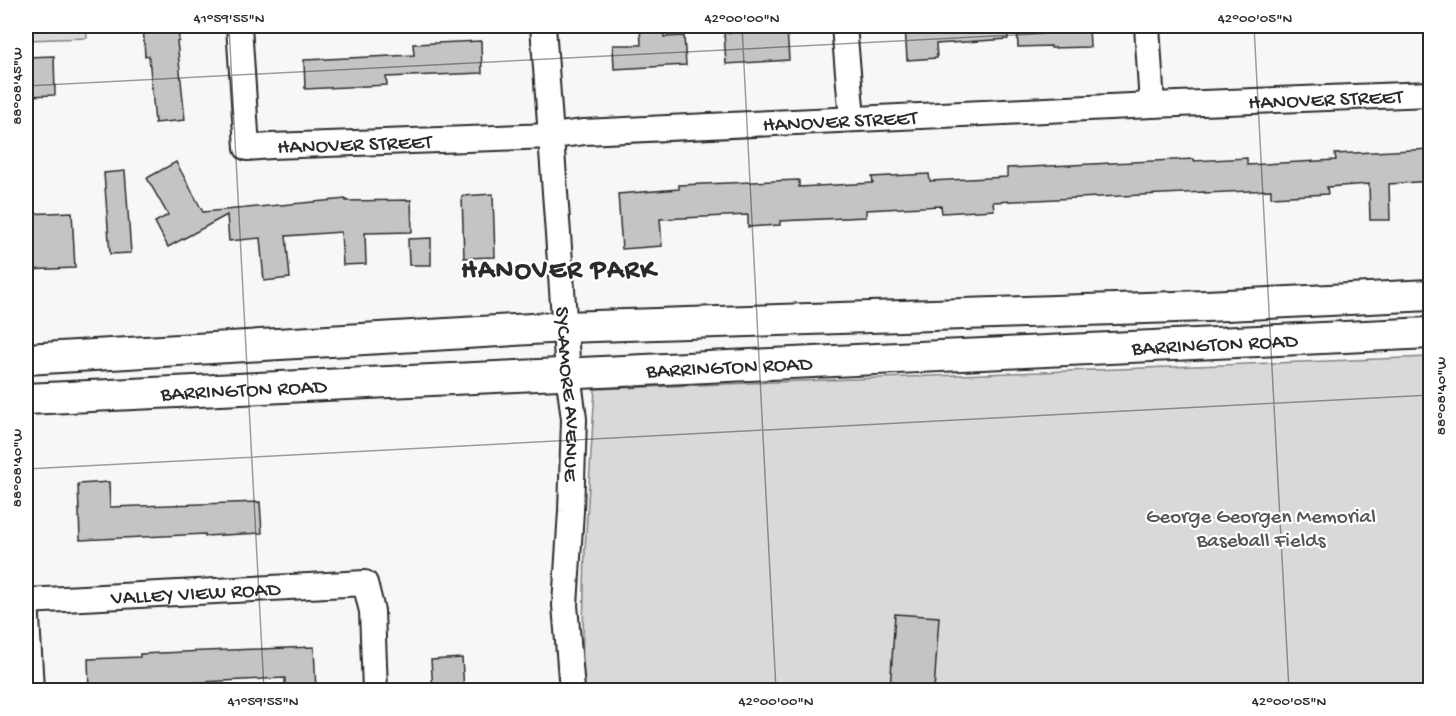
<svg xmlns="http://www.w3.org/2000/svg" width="1456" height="716" viewBox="0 0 1456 716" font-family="'Gochi Hand',sans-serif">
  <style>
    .green { fill: #d9d9d9; stroke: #828282; stroke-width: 1.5 }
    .building { fill: #c4c4c4; stroke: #2b2b2b; stroke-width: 1.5 }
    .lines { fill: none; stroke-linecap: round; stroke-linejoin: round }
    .minor-casing { stroke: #2b2b2b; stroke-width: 28 }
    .major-casing { stroke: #2b2b2b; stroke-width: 34 }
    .minor { stroke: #fff; stroke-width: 24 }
    .major { stroke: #fff; stroke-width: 30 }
    .ticks { fill: none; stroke: #2b2b2b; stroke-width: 1.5; stroke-opacity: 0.45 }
    .labels { text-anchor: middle; stroke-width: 4.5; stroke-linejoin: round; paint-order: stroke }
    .street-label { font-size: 21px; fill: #2b2b2b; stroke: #fff }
    .park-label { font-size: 21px; fill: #565656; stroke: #fff }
    .district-label { font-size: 27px; font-weight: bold; letter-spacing: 1.5px; fill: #2b2b2b; stroke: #fff }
    .neatline { fill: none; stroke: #2b2b2b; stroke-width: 2 }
    .ticks-label { font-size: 15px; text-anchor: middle; fill: #2b2b2b }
  </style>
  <rect width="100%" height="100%" fill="#f7f7f7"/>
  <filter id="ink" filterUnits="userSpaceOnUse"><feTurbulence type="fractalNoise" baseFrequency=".0167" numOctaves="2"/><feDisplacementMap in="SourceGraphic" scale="12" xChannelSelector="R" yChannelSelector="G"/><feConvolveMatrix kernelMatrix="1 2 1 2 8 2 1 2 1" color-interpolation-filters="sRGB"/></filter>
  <g filter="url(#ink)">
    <g class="green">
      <path d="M 26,26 L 86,26 L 87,38 L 26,40 Z"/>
      <path d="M 1430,357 L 1430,690 L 583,690 L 582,673 L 585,549 L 595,389 Z"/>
    </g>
    <g class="building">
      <path d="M 143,26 L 178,26 L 179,41 L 177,41 L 185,120 L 155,123 L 149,56 L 145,56 Z"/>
      <path d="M 640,26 L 663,26 L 664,37 L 684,36 L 686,65 L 614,69 L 613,45 L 641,45 Z"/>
      <path d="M 905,26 L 1007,26 L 1008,39 L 936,44 L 937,58 L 907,60 Z"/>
      <path d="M 1017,26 L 1089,26 L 1090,47 L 1051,48 L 1051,46 L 1018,47 Z"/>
      <path d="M 787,29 L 789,60 L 726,64 L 724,33 Z"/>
      <path d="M 481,41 L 482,73 L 386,77 L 387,85 L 305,89 L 304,60 L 414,55 L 413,44 Z"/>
      <path d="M 54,56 L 55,95 L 26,96 L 26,57 Z"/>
      <path d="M 1431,149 L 1431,181 L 1389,184 L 1390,220 L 1370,220 L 1369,184 L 1327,187 L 1328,194 L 1271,197 L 1271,190 L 1205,193 L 1205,192 L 993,202 L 994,210 L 942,213 L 941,206 L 866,210 L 866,217 L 780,221 L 780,225 L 748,227 L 748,215 L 660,219 L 662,246 L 622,249 L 618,194 L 679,189 L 679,185 L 799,180 L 799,187 L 873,183 L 872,177 L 929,174 L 930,181 L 1007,177 L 1007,168 L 1194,159 L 1194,161 L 1247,158 L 1247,165 L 1336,160 L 1335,154 Z"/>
      <path d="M 176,162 L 203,212 L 346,199 L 346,201 L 411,200 L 412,232 L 365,233 L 366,264 L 343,265 L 341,232 L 286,236 L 290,278 L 264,281 L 260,238 L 229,241 L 227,215 L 168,247 L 155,222 L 168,215 L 147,178 Z"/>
      <path d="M 125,171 L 131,253 L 110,254 L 104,173 Z"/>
      <path d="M 493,194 L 495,257 L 464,258 L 462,196 Z"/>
      <path d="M 72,212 L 75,268 L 26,270 L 26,214 Z"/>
      <path d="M 431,238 L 431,265 L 409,265 L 408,239 Z"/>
      <path d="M 109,482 L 110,507 L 260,502 L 262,533 L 205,536 L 205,534 L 80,540 L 78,484 Z"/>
      <path d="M 895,614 L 939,617 L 934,690 L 890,690 Z"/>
      <path d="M 314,647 L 316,690 L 285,690 L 285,678 L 121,686 L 121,690 L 89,690 L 88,659 L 140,657 L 140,654 L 205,651 Z"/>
      <path d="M 462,658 L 464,690 L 433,690 L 431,660 Z"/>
    </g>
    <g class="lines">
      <defs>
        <g id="minor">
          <path id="s1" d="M 239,26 L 247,148 L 271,146 L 552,136 L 584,132 L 1152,105 L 1430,94"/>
          <path id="s2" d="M 543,26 L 568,373 L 574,419 L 571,511 L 565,605 L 572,690"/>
          <path d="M 844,26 L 852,119"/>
          <path d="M 1147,26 L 1152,105"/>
          <path d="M 26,599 L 31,690"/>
          <path id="s3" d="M 26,601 L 365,583 L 372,611 L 375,690"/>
        </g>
        <g id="major">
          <path d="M 26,359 L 565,327 L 1206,306 L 1430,295"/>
          <path id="s4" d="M 26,399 L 1430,333"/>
        </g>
      </defs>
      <use href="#minor" class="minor-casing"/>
      <use href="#major" class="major-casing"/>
      <use href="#minor" class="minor"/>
      <use href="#major" class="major"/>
    </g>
  </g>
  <path class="ticks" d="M 229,26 L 264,690M 742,26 L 776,690M 1254,26 L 1289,690M 26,86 L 1188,26M 26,469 L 1430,395"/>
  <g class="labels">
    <g class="street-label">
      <text dy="7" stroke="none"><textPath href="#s1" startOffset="1202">HANOVER STREET</textPath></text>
      <text dy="7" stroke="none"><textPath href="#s1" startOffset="716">HANOVER STREET</textPath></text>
      <text dy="7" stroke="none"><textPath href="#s1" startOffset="230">HANOVER STREET</textPath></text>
      <text dy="7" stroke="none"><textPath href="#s4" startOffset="1190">BARRINGTON ROAD</textPath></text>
      <text dy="7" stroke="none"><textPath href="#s4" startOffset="704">BARRINGTON ROAD</textPath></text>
      <text dy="7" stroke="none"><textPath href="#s4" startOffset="218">BARRINGTON ROAD</textPath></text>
      <text dy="7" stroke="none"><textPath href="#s2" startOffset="369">SYCAMORE AVENUE</textPath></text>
      <text dy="7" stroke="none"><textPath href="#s3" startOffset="170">VALLEY VIEW ROAD</textPath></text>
    </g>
    <g class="park-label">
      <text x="1261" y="522">George Georgen Memorial<tspan x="1261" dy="24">Baseball Fields</tspan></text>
    </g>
    <g class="district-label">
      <text x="559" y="277">HANOVER PARK</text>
    </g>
  </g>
  <rect width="1456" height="716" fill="none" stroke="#fff" stroke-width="66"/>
  <rect x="33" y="33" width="1390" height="650" class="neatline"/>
  <g class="ticks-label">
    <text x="229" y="22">41°59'55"N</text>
    <text x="742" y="22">42°00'00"N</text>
    <text x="1255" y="22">42°00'05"N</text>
    <text transform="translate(16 86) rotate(-90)" y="5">88°08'45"W</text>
    <text transform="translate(1440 396) rotate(-90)" y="5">88°08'40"W</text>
    <text transform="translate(16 468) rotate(-90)" y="5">88°08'40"W</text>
    <text x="263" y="705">41°59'55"N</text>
    <text x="776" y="705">42°00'00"N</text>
    <text x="1289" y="705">42°00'05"N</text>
  </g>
</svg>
